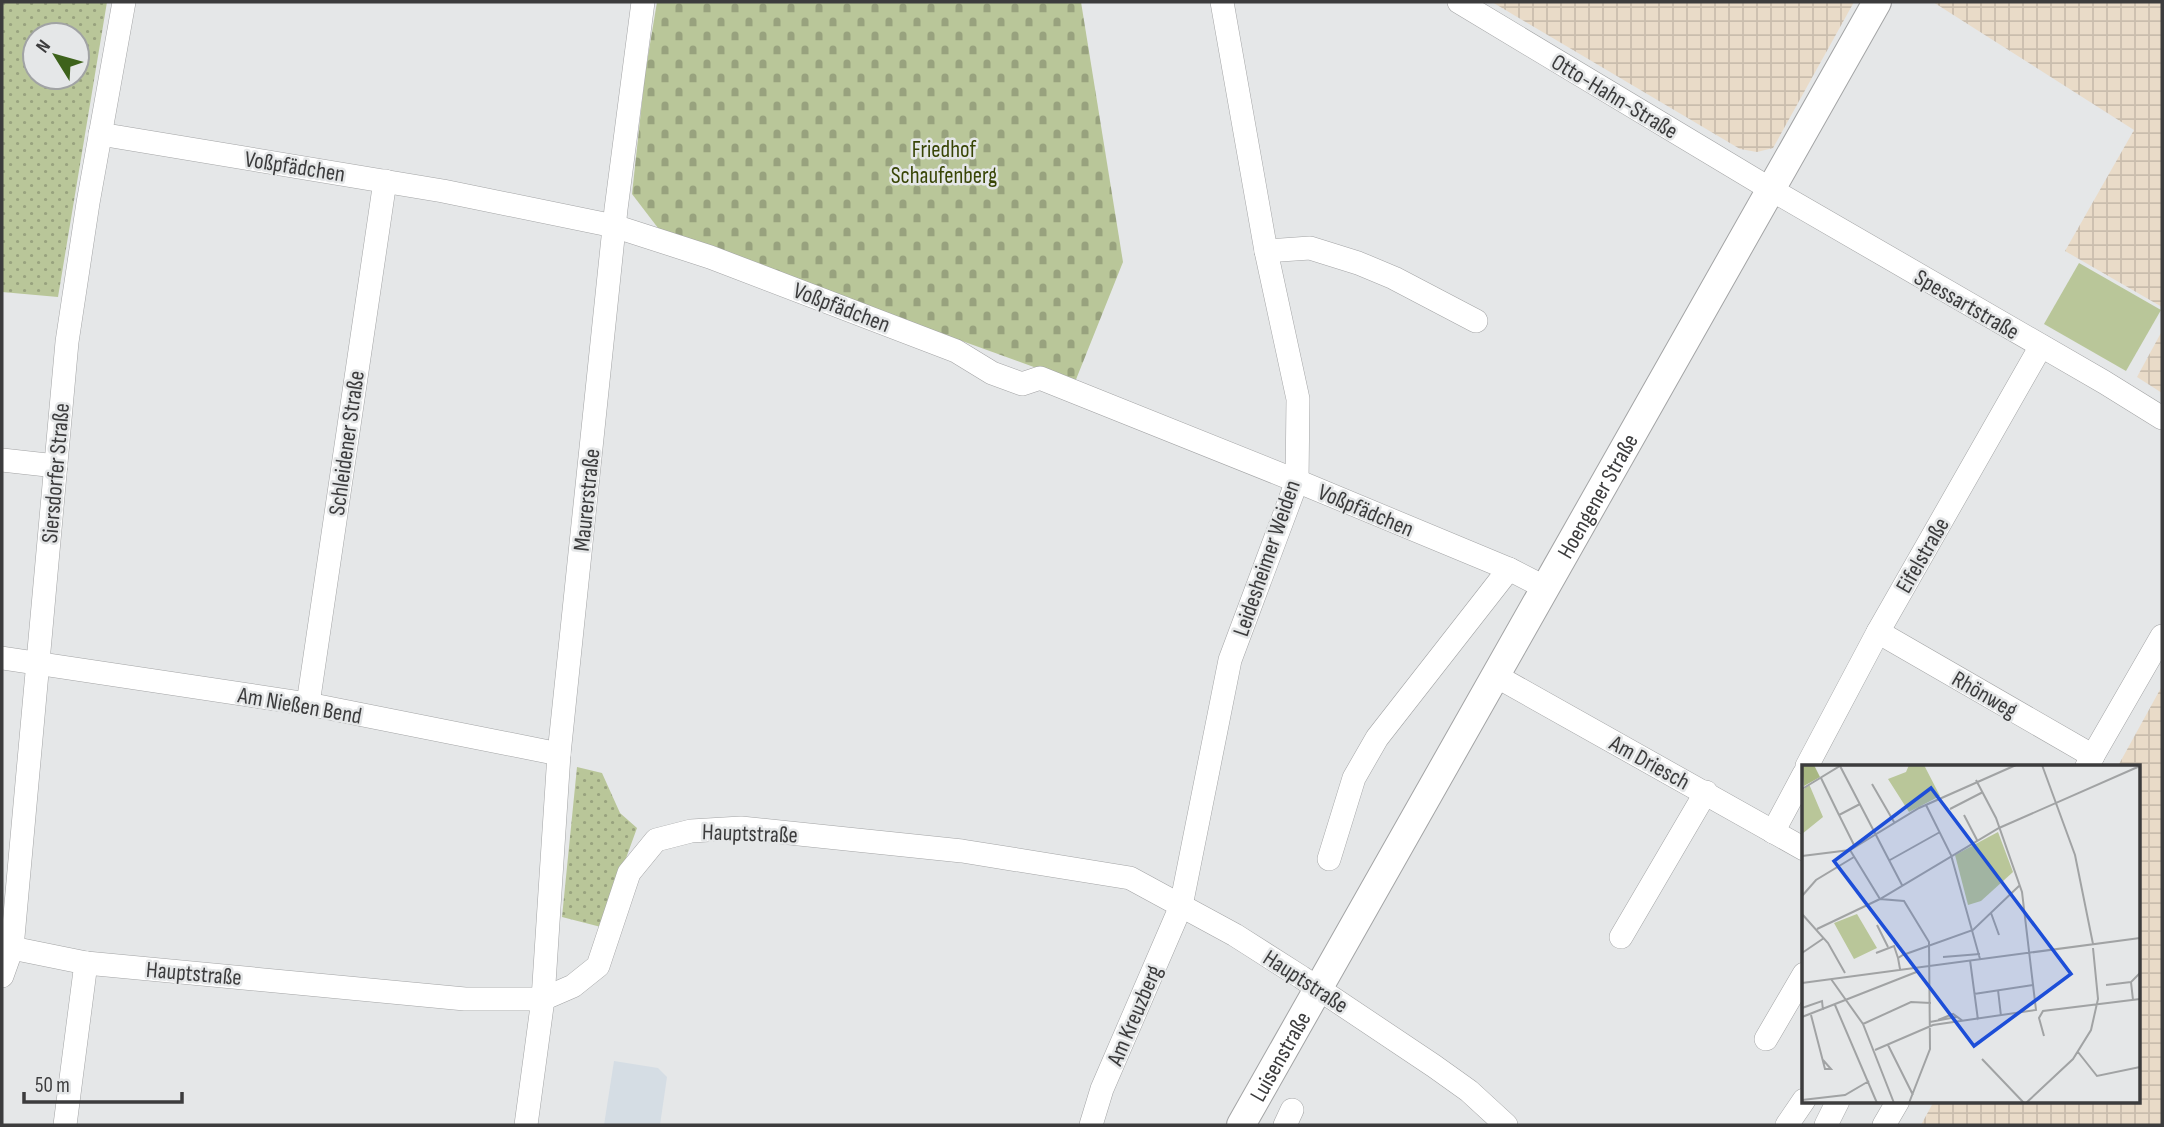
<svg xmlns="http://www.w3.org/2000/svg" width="2164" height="1127" viewBox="0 0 2164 1127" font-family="'Sofia Sans Condensed',sans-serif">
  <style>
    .industrial { fill: url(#industrial-grid) }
    .built { fill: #d5dde4 }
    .grass { fill: url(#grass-dots); fill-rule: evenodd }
    .cemetery { fill: url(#cemetery-stones) }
    .garden { fill: #b9c699 }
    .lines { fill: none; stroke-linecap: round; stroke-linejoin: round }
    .minor-casing { stroke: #a3a4a5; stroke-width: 24 }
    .major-casing { stroke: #a3a4a5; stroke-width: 30 }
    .minor { stroke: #fff; stroke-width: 23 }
    .major { stroke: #fff; stroke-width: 28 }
    .labels { text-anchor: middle; stroke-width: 5; stroke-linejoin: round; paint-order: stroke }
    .street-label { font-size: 23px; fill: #3c3c3d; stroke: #e5e7e8 }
    .park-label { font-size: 23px; fill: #384506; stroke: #e5e7e8 }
    .inset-road { fill: none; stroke: #a1a3a4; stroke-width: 2 }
    .view { fill: #1d4ed8; fill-opacity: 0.15; stroke: #1d4ed8; stroke-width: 3.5 }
    .inset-edge { fill: none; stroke: #3c3c3d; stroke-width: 3.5 }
  </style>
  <defs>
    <pattern id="industrial-grid" width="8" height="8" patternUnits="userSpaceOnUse" patternTransform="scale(1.75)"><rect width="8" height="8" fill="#e9dbc8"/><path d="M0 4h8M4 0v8" fill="none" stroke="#c9bdad"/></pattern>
    <pattern id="grass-dots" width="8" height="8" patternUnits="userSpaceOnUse" patternTransform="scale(1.75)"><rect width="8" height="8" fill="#b9c699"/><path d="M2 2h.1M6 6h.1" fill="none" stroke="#98a27e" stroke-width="1.8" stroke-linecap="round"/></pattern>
    <pattern id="cemetery-stones" width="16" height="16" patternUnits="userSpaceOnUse" patternTransform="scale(1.75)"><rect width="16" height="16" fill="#b9c699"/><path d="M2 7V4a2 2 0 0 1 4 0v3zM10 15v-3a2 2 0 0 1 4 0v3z" fill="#98a27e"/></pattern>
  </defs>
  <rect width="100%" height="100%" fill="#e5e7e8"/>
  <g class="industrial">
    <path d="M 1492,2 L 1854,2 L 1773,148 L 1757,152 L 1740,149 Z"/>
    <path d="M 1933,2 L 2162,2 L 2162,307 L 2065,251 L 2134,130 Z"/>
    <path d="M 2162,331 L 2162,393 L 2137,377 Z"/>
    <path d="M 2162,686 L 2162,1125 L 1921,1125 L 1934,1101 L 2138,1101 L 2138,766 L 2118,766 Z"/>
  </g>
  <path class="built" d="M 614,1061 L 658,1068 L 667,1077 L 660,1125 L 604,1125 Z"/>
  <g class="grass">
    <path d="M 2,2 L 107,2 L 58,297 L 2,292 ZM 35,35 L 77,35 L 77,77 L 35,77 Z"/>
    <path d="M 577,767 L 602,773 L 620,813 L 637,828 L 601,927 L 562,917 Z"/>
  </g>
  <path class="cemetery" d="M 657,2 L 1081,2 L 1123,262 L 1075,382 L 711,250 L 658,228 L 632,194 L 645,74 Z"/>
  <path class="garden" d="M 2079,263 L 2161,310 L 2126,371 L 2044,324 Z"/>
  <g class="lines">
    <defs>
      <g id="minor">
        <path d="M 1459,2 L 1772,190 L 2104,382 L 2162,418"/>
        <path d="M 100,134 L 443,191 L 614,226 L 710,257 L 956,351 L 992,373 L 1022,384 L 1040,378 L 1297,481 L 1509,569 L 1546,588"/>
        <path d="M 1266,251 L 1310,248 L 1358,263 L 1394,278 L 1476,321"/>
        <path d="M 2,460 L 56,466"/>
        <path d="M 1878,632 L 2093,756"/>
        <path d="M 2,658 L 308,704 L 559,754"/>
        <path d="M 1496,676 L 1804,849"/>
        <path d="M 308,704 L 385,181"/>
        <path d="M 1807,766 L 1878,632 L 2041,346"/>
        <path d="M 2087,766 L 2162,636"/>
        <path d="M 1773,832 L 1804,774"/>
        <path d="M 1329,859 L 1354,778 L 1377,738 L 1509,569"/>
        <path d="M 1621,937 L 1706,792"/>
        <path d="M 12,948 L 86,963 L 465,999 L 543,999 L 573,986 L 598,966 L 629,873 L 656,840 L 691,831 L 741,828 L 962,851 L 1130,878 L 1235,935 L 1301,977 L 1434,1066 L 1469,1091 L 1506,1125"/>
        <path d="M 2,976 L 12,948 L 67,342 L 88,203 L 124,2"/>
        <path d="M 1766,1039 L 1804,974"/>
        <path d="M 65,1125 L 86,963"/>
        <path d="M 526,1125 L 543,999 L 559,754 L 582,534 L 616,209 L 643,2"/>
        <path d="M 1091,1125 L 1102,1089 L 1181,906 L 1230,660 L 1297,481 L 1298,399 L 1266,251 L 1222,2"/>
        <path d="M 1285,1125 L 1292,1110"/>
        <path d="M 1787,1125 L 1804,1100"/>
        <path d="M 1826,1125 L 1838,1101"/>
        <path d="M 1884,1125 L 1898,1101"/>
      </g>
      <g id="major">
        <path id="s1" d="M 1241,1125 L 1877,2"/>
      </g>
    </defs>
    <use href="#minor" class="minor-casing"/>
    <use href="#major" class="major-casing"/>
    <use href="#minor" class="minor"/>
    <use href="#major" class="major"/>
  </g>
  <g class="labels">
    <g class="street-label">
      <text transform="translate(1615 96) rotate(31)" y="8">Otto-Hahn-Straße</text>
      <text transform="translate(295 166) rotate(9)" y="8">Voßpfädchen</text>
      <text transform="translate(1967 304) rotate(30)" y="8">Spessartstraße</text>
      <text transform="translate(842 307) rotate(21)" y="8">Voßpfädchen</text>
      <text transform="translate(346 443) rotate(-82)" y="8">Schleidener Straße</text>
      <text transform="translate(55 473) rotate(-85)" y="8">Siersdorfer Straße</text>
      <text dy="8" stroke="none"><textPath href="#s1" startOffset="723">Hoengener Straße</textPath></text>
      <text transform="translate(586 500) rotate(-84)" y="8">Maurerstraße</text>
      <text transform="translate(1366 510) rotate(23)" y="8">Voßpfädchen</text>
      <text transform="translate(1922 555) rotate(-60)" y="8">Eifelstraße</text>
      <text transform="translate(1266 558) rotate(-71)" y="8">Leidesheimer Weiden</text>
      <text transform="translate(1985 694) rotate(30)" y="8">Rhönweg</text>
      <text transform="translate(300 705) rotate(10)" y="8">Am Nießen Bend</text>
      <text transform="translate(1650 762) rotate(29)" y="8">Am Driesch</text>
      <text transform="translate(750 833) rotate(2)" y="8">Hauptstraße</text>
      <text transform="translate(194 973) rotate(5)" y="8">Hauptstraße</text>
      <text transform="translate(1306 981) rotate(33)" y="8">Hauptstraße</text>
      <text transform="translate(1134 1015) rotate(-67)" y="8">Am Kreuzberg</text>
      <text dy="8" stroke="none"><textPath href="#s1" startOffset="79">Luisenstraße</textPath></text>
    </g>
    <g class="park-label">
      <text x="944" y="157">Friedhof<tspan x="944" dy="26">Schaufenberg</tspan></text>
    </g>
  </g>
  <g transform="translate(1802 765)">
    <rect width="338" height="338" fill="#e5e7e8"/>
    <path d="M 107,0 L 122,0 L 138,31 L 107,47 L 86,14 L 104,7 ZM 7,19 L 21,52 L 0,69 L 0,26 ZM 55,149 L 75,183 L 52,194 L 32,158 Z" fill="#b9c699"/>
    <path d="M 0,0 L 12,0 L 18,12 L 2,21 Z" fill="#a8b782"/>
    <path d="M 196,67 L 211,107 L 179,136 L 166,140 L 153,90 Z" fill="#b9c699"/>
    <path class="inset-road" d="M 240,0 L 273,90 L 291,179M 19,13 L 37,50M 70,19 L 92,57M 0,24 L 38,1 L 100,120M 124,40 L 149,90 L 178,194M 148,44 L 181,27M 162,50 L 175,75M 53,82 L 37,50 L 58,39M 48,85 L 78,134 L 102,136 L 127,177 L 128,284 L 107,338M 0,91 L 48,85 L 117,43 L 214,0M 88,95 L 138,67M 0,131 L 14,115 L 52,92M 189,148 L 197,170M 0,149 L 26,178 L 43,208M 75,160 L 86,182M 15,164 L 78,134 L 197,63 L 338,1M 0,188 L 22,173M 74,188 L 92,181 L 96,193M 141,192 L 178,189M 168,195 L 176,255M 98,204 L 96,193 L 101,190 L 171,165 L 218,120M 29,214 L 61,259 L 92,338M 0,218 L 338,173M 304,220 L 329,217M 196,225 L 199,251M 172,229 L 231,220M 331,235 L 329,217 L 338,208M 33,240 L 75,338M 0,243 L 20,236 L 21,245M 9,250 L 23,304 L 29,304 L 21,295M 0,252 L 117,206M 136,255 L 151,249 L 161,256M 128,257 L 154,252M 61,259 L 109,237 L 129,238M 242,271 L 237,253 L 241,246 L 338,234M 86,280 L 111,330M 73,285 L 131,260 L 234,245 L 220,127 L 194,53 L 174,15M 276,287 L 295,311 L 338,302M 180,294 L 222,338M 0,335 L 43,330 L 67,316M 224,338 L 271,294 L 289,265 L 296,234 L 291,183"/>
    <path class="view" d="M 129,23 L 269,209 L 172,281 L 32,96 Z"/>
    <rect width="338" height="338" class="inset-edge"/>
  </g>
  <rect width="2164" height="1127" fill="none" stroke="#3c3c3d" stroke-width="7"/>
  <g transform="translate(56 56) rotate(307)"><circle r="33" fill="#e5e7e8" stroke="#a1a3a4" stroke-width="2"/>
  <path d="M0-5L12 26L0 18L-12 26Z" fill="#3d621b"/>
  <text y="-10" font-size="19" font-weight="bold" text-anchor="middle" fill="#3c3c3d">N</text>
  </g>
  <path d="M24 1092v10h158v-10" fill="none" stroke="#3c3c3d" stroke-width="3.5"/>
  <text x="35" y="1092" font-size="21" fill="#3c3c3d" stroke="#e5e7e8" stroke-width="5" paint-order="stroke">50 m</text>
</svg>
